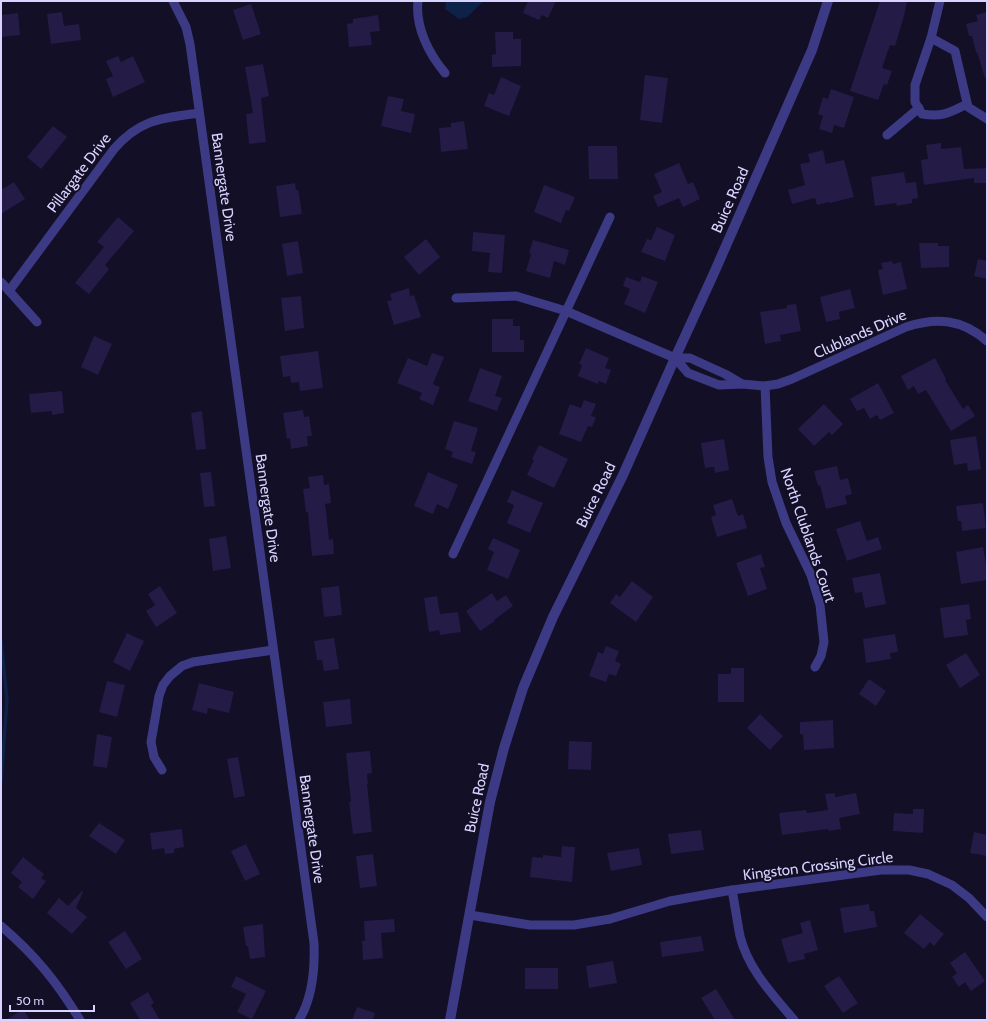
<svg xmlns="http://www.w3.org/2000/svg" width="988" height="1021" viewBox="0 0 988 1021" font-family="Cabin,sans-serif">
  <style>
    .water { fill: #0c2248 }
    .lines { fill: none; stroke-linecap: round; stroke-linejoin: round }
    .stream { stroke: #0c2248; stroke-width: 3.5 }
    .building { fill: #241b47 }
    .minor { stroke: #3d3a85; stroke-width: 9 }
    .tertiary { stroke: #3d3a85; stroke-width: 10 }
    .labels { text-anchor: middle; stroke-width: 4; stroke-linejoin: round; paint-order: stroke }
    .street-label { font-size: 15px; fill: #d9d4ff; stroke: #130f26 }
  </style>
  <rect width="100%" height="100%" fill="#130f26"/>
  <path class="water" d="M 446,1 L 484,1 L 467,17 L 459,19 L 445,9 Z"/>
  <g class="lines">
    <path class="stream" d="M 1,640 L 7,700 L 1,782"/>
  </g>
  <g class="building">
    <path d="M 528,1 L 556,1 L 548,18 L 542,15 L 539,20 L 523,13 Z"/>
    <path d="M 880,1 L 907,1 L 904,16 L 895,46 L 890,45 L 882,68 L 892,71 L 887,85 L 884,84 L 878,100 L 850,91 Z"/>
    <path d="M 251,4 L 261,34 L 243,40 L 233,10 Z"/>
    <path d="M 62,12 L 64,26 L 79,24 L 81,40 L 51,44 L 47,14 Z"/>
    <path d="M 987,12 L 987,78 L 985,78 L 977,52 L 976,52 L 972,36 L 969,36 L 966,24 L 978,21 L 976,15 Z"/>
    <path d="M 18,13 L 20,35 L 1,37 L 1,15 Z"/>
    <path d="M 378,15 L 380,31 L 370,32 L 372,45 L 349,47 L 347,24 L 353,23 L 353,19 Z"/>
    <path d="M 495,32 L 513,32 L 513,39 L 521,39 L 521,66 L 492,67 L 492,55 L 496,54 Z"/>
    <path d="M 118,56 L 121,62 L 133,56 L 145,82 L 113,97 L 106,79 L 113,76 L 106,61 Z"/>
    <path d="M 263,64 L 269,96 L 261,98 L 266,142 L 249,144 L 246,114 L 253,113 L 245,67 Z"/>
    <path d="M 645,75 L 668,78 L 662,123 L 640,120 Z"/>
    <path d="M 501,77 L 521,86 L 509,116 L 484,106 L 489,93 L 494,95 Z"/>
    <path d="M 831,89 L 854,97 L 844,128 L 834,125 L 832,133 L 819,129 L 823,116 L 818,114 L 823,97 L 828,99 Z"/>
    <path d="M 388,96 L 404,99 L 401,111 L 415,114 L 411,133 L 381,126 Z"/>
    <path d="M 464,121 L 468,149 L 441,152 L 439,128 L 451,127 L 451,123 Z"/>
    <path d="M 53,126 L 67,137 L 41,169 L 27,157 Z"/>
    <path d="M 941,143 L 941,149 L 961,147 L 964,169 L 987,168 L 987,183 L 974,183 L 974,178 L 924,185 L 921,160 L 928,159 L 926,145 Z"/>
    <path d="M 588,146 L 617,146 L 618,179 L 589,179 Z"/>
    <path d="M 823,150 L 826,164 L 844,160 L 854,197 L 830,203 L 829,202 L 817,205 L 815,198 L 792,204 L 788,190 L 805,185 L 800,164 L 810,162 L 808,154 Z"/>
    <path d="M 679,163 L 688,184 L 693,182 L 700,199 L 683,207 L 679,198 L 658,207 L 653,196 L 662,192 L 654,174 Z"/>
    <path d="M 904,172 L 906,183 L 916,182 L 918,198 L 912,199 L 912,203 L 897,206 L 896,203 L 875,206 L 871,177 Z"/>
    <path d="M 14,182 L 25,199 L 1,214 L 1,190 Z"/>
    <path d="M 295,183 L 296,190 L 298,190 L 299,194 L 302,214 L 280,217 L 276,186 Z"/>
    <path d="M 544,185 L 575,197 L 569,211 L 566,210 L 561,223 L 534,212 Z"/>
    <path d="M 118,217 L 134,231 L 105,265 L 109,269 L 89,294 L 75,283 L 104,247 L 97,242 Z"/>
    <path d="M 657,227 L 675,235 L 665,261 L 641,252 L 647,239 L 651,240 Z"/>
    <path d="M 473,232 L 505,235 L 502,273 L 488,272 L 490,253 L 472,251 Z"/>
    <path d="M 426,239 L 440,257 L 419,275 L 404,257 Z"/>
    <path d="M 533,240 L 569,250 L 565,265 L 554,261 L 550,278 L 526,271 L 531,254 L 529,253 Z"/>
    <path d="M 298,241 L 303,273 L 287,276 L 282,244 Z"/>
    <path d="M 919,243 L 938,243 L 938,246 L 949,246 L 949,267 L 921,268 Z"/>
    <path d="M 978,259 L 987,261 L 987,279 L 974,276 Z"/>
    <path d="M 892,261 L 893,264 L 901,262 L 907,289 L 883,295 L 878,270 L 883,269 L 881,263 Z"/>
    <path d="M 642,276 L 658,282 L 645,313 L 624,304 L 630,289 L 623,286 L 626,277 L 640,282 Z"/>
    <path d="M 409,288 L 410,296 L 414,295 L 421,317 L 394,325 L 387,301 L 392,300 L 390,294 Z"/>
    <path d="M 850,289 L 855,308 L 839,312 L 840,319 L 826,322 L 820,297 Z"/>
    <path d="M 301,296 L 304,328 L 285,331 L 281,298 Z"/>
    <path d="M 796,304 L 801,331 L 780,335 L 781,341 L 765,344 L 760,312 L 787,308 L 787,305 Z"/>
    <path d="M 492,319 L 513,319 L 513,326 L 520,326 L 520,340 L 524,340 L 524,352 L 492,352 Z"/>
    <path d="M 94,336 L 112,344 L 98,375 L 81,367 Z"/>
    <path d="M 586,348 L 609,358 L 605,368 L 611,370 L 606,384 L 599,381 L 598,384 L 578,376 L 582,365 L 579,364 Z"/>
    <path d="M 318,351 L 323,388 L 300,391 L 299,382 L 291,383 L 290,376 L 283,377 L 280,356 Z"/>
    <path d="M 432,353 L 444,357 L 433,384 L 440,387 L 433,405 L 419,399 L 422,393 L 397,383 L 408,358 L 427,366 Z"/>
    <path d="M 935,358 L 946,379 L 945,380 L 963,409 L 968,405 L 975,416 L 951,431 L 926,390 L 918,394 L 914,386 L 908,390 L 901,376 Z"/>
    <path d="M 480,368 L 502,376 L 495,396 L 502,398 L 497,411 L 468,401 Z"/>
    <path d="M 878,383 L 894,413 L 880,420 L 877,415 L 870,419 L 864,408 L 857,411 L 850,399 Z"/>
    <path d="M 62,391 L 64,413 L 52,415 L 52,411 L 31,413 L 29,394 Z"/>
    <path d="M 584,400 L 596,404 L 591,416 L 596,417 L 592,427 L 588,426 L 581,442 L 559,434 L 570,404 L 581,408 Z"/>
    <path d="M 824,404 L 843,424 L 832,435 L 829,432 L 814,446 L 798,429 Z"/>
    <path d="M 303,410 L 304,417 L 309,416 L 312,436 L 307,436 L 308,446 L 291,449 L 290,438 L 287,439 L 283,413 Z"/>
    <path d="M 202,411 L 206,449 L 196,450 L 191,413 Z"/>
    <path d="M 454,421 L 478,428 L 471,451 L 476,452 L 472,464 L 451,457 L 453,452 L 445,449 Z"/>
    <path d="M 976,436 L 981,469 L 968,471 L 967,463 L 954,465 L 950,440 Z"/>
    <path d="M 724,439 L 729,470 L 715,473 L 714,467 L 705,468 L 701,443 Z"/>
    <path d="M 539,445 L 568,459 L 554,488 L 527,475 L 534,460 L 532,459 Z"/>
    <path d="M 837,466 L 840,480 L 848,478 L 852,494 L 845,496 L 847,504 L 826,509 L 820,485 L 818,486 L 814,471 Z"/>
    <path d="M 211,472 L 215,506 L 204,507 L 200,473 Z"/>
    <path d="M 428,472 L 458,485 L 448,509 L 437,504 L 433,514 L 414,506 Z"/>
    <path d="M 323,475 L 324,485 L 329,484 L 331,503 L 325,504 L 326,510 L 329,540 L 333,539 L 334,554 L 312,556 L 308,512 L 306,512 L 303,489 L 310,488 L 308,477 Z"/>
    <path d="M 512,490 L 543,503 L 530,533 L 507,523 L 514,505 L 507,502 Z"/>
    <path d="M 732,499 L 738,516 L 743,514 L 747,528 L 717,537 L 711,517 L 716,515 L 713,505 Z"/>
    <path d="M 983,503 L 986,528 L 962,531 L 961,521 L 958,521 L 956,506 Z"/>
    <path d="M 860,521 L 867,541 L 878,537 L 882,549 L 847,561 L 836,529 Z"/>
    <path d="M 226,536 L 231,568 L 213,571 L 209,539 Z"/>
    <path d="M 493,538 L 520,550 L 508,579 L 487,570 L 494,552 L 488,549 Z"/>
    <path d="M 983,547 L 987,570 L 987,580 L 961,584 L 956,552 Z"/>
    <path d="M 761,554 L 765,567 L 760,568 L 767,589 L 748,596 L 736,563 Z"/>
    <path d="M 880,573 L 886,604 L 865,608 L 862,592 L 855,593 L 852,578 Z"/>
    <path d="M 632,581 L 653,597 L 636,622 L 610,603 L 616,594 L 620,597 Z"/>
    <path d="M 160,586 L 177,613 L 156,627 L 146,611 L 155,605 L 148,594 Z"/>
    <path d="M 339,586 L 342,615 L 324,617 L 321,588 Z"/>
    <path d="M 492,593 L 497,601 L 506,595 L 513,606 L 494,620 L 495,621 L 480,631 L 466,611 Z"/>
    <path d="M 437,596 L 440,614 L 458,612 L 461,632 L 440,635 L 439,630 L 429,632 L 424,598 Z"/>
    <path d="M 969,604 L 971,619 L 966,620 L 968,635 L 944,638 L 940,608 Z"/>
    <path d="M 127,633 L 144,641 L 130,671 L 113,662 Z"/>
    <path d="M 895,634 L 898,652 L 890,653 L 891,659 L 866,663 L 863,639 Z"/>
    <path d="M 334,638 L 339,669 L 324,671 L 322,660 L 317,660 L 314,641 Z"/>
    <path d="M 606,646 L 619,651 L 615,661 L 621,664 L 616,676 L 609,674 L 606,682 L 589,676 L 598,652 L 603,654 Z"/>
    <path d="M 966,653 L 980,675 L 960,688 L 946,665 Z"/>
    <path d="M 731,668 L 744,668 L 744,702 L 718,702 L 718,674 L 731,674 Z"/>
    <path d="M 869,679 L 886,691 L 876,706 L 859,694 Z"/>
    <path d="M 107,681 L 125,685 L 117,717 L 99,712 Z"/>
    <path d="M 199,683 L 234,692 L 229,713 L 208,708 L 207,714 L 192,710 Z"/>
    <path d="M 350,699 L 352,724 L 326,727 L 323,702 Z"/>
    <path d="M 760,714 L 783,736 L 770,750 L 747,728 Z"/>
    <path d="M 833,720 L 834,748 L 804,750 L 803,734 L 800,734 L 800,722 Z"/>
    <path d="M 97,734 L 112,737 L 107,768 L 93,766 Z"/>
    <path d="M 569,741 L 592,742 L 591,770 L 568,769 Z"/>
    <path d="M 370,751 L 372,773 L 367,774 L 368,784 L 367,784 L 372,832 L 353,834 L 349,802 L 351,802 L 346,753 Z"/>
    <path d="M 238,757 L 245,796 L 234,798 L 227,759 Z"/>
    <path d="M 835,793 L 835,797 L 856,793 L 860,814 L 839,818 L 841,829 L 829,831 L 828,829 L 782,835 L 779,813 L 806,810 L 807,813 L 828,810 L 825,794 Z"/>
    <path d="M 913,809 L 924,809 L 923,833 L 893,831 L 894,813 L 913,814 Z"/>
    <path d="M 99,823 L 125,840 L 116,854 L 89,836 Z"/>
    <path d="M 182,829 L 184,847 L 174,849 L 174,853 L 165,854 L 164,848 L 152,850 L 150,833 Z"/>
    <path d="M 701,830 L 704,850 L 671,854 L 668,834 Z"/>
    <path d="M 974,832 L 987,835 L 987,856 L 970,853 Z"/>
    <path d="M 246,844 L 260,874 L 245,881 L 231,851 Z"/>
    <path d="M 562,846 L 575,847 L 572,882 L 530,877 L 532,857 L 543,858 L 543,855 L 561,857 Z"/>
    <path d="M 639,848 L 642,865 L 611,871 L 607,853 Z"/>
    <path d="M 373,854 L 377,886 L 360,888 L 356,856 Z"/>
    <path d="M 23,857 L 44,874 L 41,878 L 46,881 L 33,899 L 18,887 L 22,882 L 11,873 Z"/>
    <path d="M 82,891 L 83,892 L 76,908 L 87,917 L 72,934 L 47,913 L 59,898 L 68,906 Z"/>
    <path d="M 869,904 L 870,911 L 874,911 L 877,927 L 844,933 L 840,908 Z"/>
    <path d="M 920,914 L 944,934 L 934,946 L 930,942 L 924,949 L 904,933 Z"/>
    <path d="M 394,919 L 395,932 L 381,933 L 383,958 L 363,960 L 362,941 L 365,941 L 364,921 Z"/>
    <path d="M 810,920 L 818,950 L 804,954 L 805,959 L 788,963 L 781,939 L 803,933 L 800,923 Z"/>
    <path d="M 263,924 L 265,957 L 250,959 L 248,946 L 246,946 L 243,927 Z"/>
    <path d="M 125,931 L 142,959 L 126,969 L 108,942 Z"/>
    <path d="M 701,936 L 704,951 L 662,957 L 660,942 Z"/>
    <path d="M 965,952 L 985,981 L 971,991 L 965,982 L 959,987 L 952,977 L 957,973 L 950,963 Z"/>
    <path d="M 613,961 L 617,983 L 589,988 L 586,966 Z"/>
    <rect x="525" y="968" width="33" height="21"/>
    <path d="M 236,976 L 266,991 L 252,1019 L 237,1012 L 246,994 L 231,987 Z"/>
    <path d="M 839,976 L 858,1003 L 843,1013 L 824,986 Z"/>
    <path d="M 716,989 L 735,1020 L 715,1020 L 701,998 Z"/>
    <path d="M 148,992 L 154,1003 L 151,1005 L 160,1020 L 140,1020 L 130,1003 Z"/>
    <path d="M 357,1007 L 375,1013 L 373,1020 L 352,1020 Z"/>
    <path d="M 23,1009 L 30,1020 L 6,1020 Z"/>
  </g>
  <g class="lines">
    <g class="minor">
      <path d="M 173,1 L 186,27 L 190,44 L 314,943 C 315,969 313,997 299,1020"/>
      <path d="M 418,1 C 415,27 429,54 445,73"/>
      <path d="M 940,1 L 931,38 L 955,51 L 968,107 L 987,119"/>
      <path d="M 931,38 L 915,85 L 915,102 L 922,114 C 943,117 949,113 967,104"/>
      <path d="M 887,135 L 919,108"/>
      <path d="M 1,282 L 37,322"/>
      <path d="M 9,291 L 114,149 C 140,119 162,118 199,113"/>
      <path d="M 456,298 L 516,296 L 566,311 L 675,358 L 690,358 L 725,374 L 742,384 L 765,386 L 778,384 L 792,379 L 906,327 C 937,317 962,319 987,341"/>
      <path d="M 675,358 L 688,373 L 719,385 L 742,384"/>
      <path d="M 765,386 L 768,457 L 772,482 L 786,523 L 811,575 L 820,605 L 824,642 L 821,656 L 815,667"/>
      <path d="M 453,554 L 610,217"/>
      <path d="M 162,770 L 154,757 L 151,742 L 159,696 L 163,685 L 170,676 L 182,666 L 193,662 L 273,650"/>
      <path d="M 732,890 C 735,905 737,921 740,936 C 748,969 773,995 794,1020"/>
      <path d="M 470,915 L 530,925 L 574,925 L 610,919 L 670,901 L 732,890 L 881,870 L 909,870 L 928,874 L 952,885 L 969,898 L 987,917"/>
      <path d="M 1,926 C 35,955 57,982 80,1020"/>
    </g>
    <path class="tertiary" d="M 450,1020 L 490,802 L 504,748 L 523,688 L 553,617 L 623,475 L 675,358 L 714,273 L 812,50 L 828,1"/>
  </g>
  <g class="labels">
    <g class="street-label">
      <text transform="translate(79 173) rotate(-53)" y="5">Pillargate Drive</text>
      <text transform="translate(224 187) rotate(82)" y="5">Bannergate Drive</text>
      <text transform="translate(730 200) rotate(-66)" y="5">Buice Road</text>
      <text transform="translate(860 334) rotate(-24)" y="5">Clublands Drive</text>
      <text transform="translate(596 495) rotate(-64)" y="5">Buice Road</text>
      <text transform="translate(268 508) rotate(82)" y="5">Bannergate Drive</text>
      <text transform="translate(808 535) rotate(71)" y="5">North Clublands Court</text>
      <text transform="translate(477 798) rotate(-78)" y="5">Buice Road</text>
      <text transform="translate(312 829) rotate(82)" y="5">Bannergate Drive</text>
      <text transform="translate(818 866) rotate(-7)" y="5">Kingston Crossing Circle</text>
    </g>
  </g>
  <rect width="988" height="1021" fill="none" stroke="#d9d4ff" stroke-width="4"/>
  <path d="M10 1005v6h84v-6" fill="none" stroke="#d9d4ff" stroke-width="2"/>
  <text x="16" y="1005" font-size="12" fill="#d9d4ff" stroke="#130f26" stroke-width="3" paint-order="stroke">50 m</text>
</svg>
